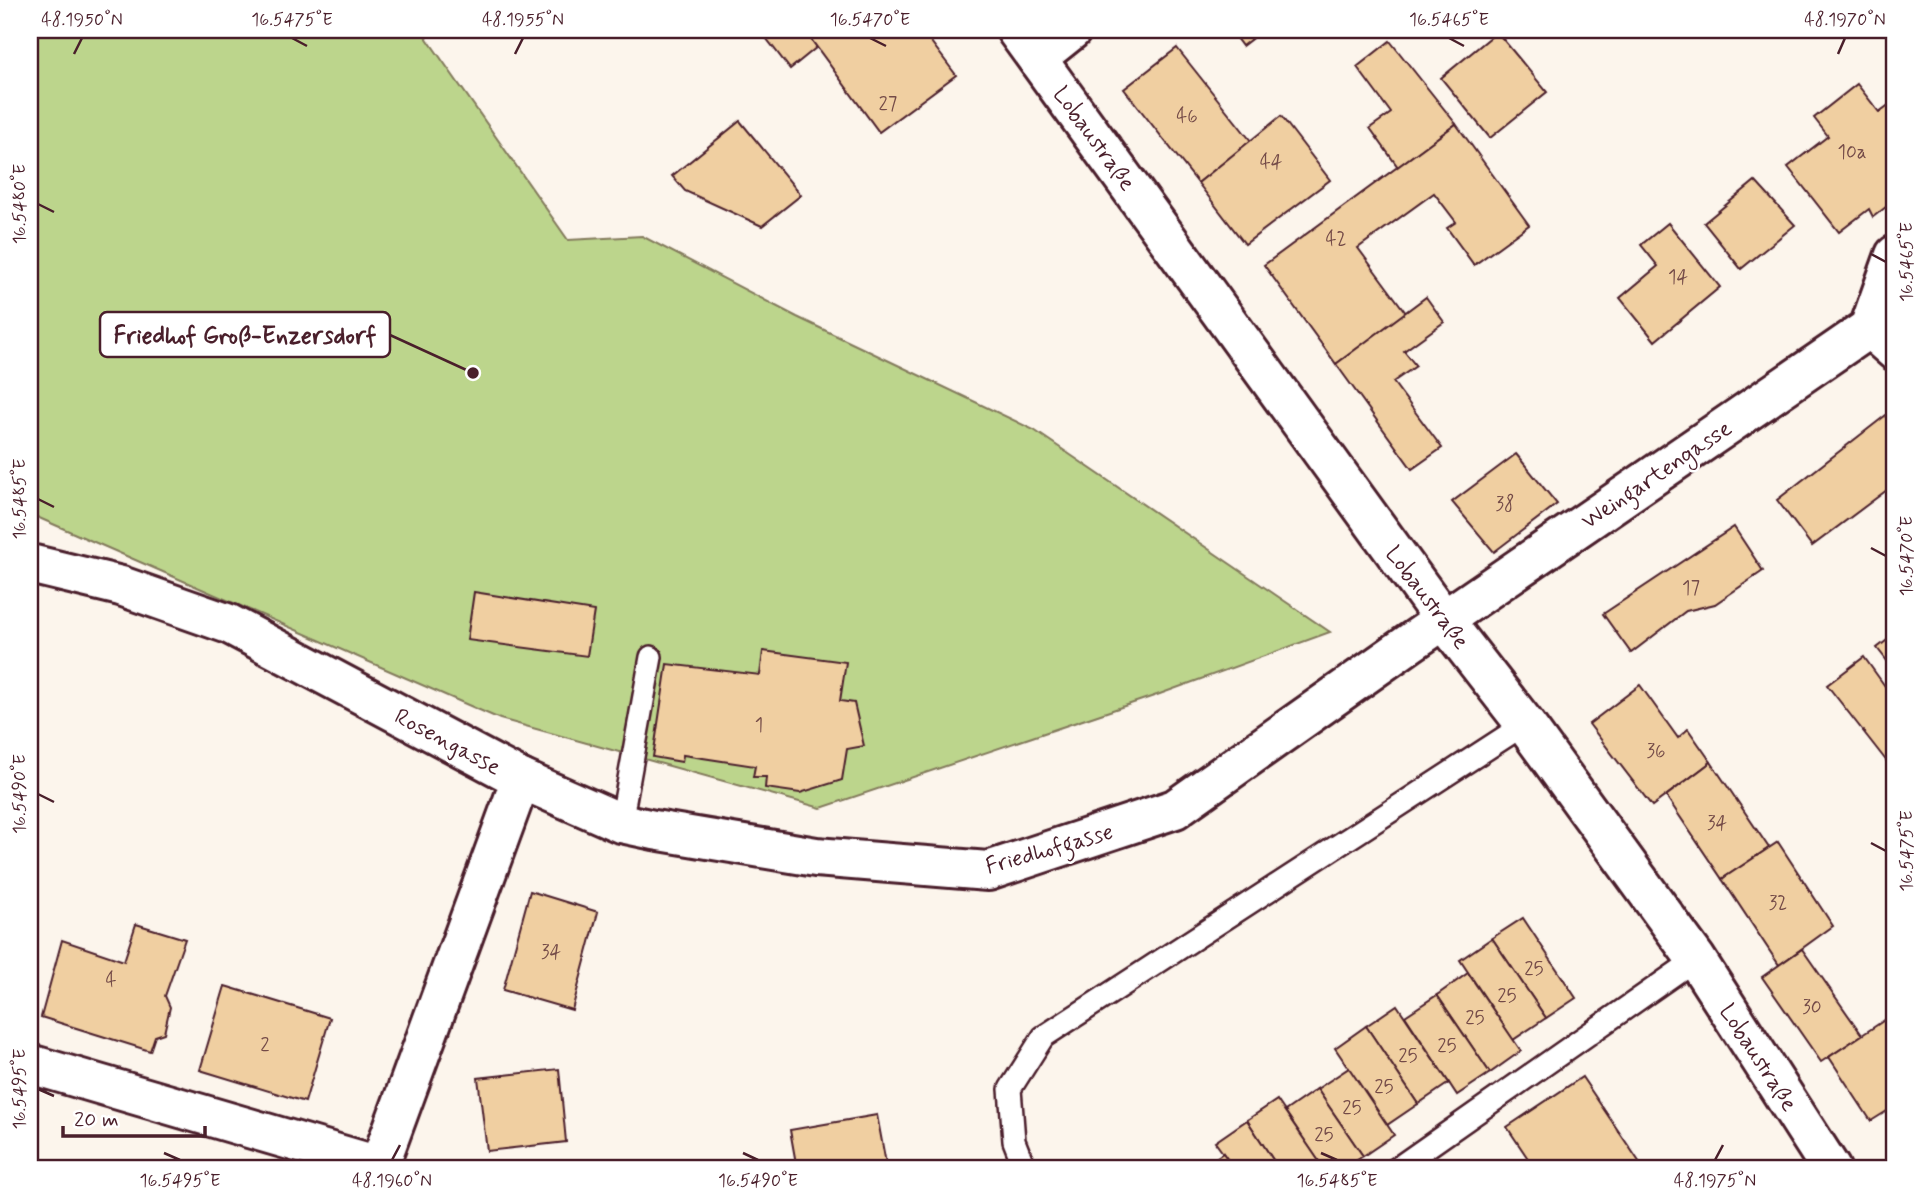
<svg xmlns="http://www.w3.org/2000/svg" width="1925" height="1199" viewBox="0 0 1925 1199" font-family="Mynerve,sans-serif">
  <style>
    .green { fill: #bcd58c; stroke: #837a5c; stroke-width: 2 }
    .building { fill: #f0cfa1; stroke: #4a1f2b; stroke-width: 2 }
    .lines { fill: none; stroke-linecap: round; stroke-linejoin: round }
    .lane-casing { stroke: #4a1f2b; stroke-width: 26 }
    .street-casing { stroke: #4a1f2b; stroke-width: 44 }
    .lane { stroke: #fff; stroke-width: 21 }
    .street { stroke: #fff; stroke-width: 38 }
    .ticks { fill: none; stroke: #4a1f2b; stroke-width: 2.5 }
    .labels { text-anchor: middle; stroke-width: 5; stroke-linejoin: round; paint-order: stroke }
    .number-label { font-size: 19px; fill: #744b48 }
    .street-label { font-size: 23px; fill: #4a1f2b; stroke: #fff }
    .leader { fill: none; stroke: #4a1f2b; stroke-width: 2.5 }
    .callout-dot { fill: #4a1f2b; stroke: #fff; stroke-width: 2.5 }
    .callout { fill: #fff; stroke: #4a1f2b; stroke-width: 2.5 }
    .callout-label { font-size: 24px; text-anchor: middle; font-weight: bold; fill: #4a1f2b }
    .neatline { fill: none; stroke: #4a1f2b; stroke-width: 2.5 }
    .ticks-label { font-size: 18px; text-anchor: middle; fill: #4a1f2b }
  </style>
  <rect width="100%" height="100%" fill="#fcf5ec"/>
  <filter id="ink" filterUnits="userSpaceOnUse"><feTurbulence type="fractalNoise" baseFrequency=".0143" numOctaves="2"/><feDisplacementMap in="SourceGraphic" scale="14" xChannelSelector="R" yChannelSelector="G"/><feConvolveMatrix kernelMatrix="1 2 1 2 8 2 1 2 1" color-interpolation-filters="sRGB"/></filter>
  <g filter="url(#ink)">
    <path class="green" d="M 32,30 L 421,30 L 568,240 L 642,236 L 797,317 L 1034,430 L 1330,632 L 1157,695 L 821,808 L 500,719 L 30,514 L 30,31 Z"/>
    <g class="building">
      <path d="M 760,30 L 807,30 L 805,31 L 817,47 L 790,69 Z"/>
      <path d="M 807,30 L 922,30 L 956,75 L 879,132 L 805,31 Z"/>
      <path d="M 1230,30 L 1263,30 L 1242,46 Z"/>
      <path d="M 1497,32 L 1547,92 L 1490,138 L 1441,78 Z"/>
      <path d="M 1390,41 L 1456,124 L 1398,167 L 1370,128 L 1391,113 L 1357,67 Z"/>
      <path d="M 1177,48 L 1251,141 L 1198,183 L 1124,89 Z"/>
      <path d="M 1857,84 L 1879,112 L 1894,101 L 1895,102 L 1895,200 L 1873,217 L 1869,209 L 1839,232 L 1788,167 L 1828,136 L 1814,118 Z"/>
      <path d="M 1281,116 L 1330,180 L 1245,244 L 1198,183 Z"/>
      <path d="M 740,121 L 801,195 L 762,226 L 685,191 L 672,176 Z"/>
      <path d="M 1456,124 L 1529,225 L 1474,265 L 1447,228 L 1456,222 L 1434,193 L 1358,248 L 1406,313 L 1336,364 L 1264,265 Z"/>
      <path d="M 1755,181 L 1795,225 L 1741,269 L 1704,223 Z"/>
      <path d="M 1668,223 L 1720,287 L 1655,341 L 1620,298 L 1658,266 L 1641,245 Z"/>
      <path d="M 1426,297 L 1444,322 L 1404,351 L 1416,366 L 1393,382 L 1442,448 L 1412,469 L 1336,364 Z"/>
      <path d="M 1895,408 L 1895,484 L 1812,546 L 1777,500 Z"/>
      <path d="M 1516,454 L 1557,504 L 1494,552 L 1452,502 Z"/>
      <path d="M 1734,527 L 1763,571 L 1715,604 L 1686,611 L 1631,653 L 1603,614 Z"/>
      <path d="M 474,592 L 594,611 L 587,656 L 467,640 Z"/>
      <path d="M 1895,634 L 1895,671 L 1877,648 Z"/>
      <path d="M 763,651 L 846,662 L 840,701 L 854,703 L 864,746 L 847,749 L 842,780 L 800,793 L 765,788 L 766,777 L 753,777 L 755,766 L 683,755 L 682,762 L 653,757 L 667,664 L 760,675 Z"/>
      <path d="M 1864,657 L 1895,700 L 1895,758 L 1888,763 L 1827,685 Z"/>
      <path d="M 1640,685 L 1678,738 L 1688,729 L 1711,762 L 1652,806 L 1589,724 Z"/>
      <path d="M 1711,762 L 1769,848 L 1722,879 L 1666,796 Z"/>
      <path d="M 1778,842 L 1833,926 L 1779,965 L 1722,879 Z"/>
      <path d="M 530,891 L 598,912 L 572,1010 L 503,990 Z"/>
      <path d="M 1523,918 L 1576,998 L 1546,1018 L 1492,938 Z"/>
      <path d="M 136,924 L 185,939 L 165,996 L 170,1007 L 164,1033 L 155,1036 L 150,1051 L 41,1017 L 62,940 L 124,961 Z"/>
      <path d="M 1492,938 L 1546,1018 L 1513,1040 L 1460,960 Z"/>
      <path d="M 1802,949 L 1862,1035 L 1821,1062 L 1762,977 Z"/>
      <path d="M 1468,973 L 1521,1051 L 1490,1073 L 1437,995 Z"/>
      <path d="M 225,986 L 330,1018 L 305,1102 L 200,1070 Z"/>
      <path d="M 1437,995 L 1490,1073 L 1457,1095 L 1405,1016 Z"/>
      <path d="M 1397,1005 L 1449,1083 L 1418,1104 L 1366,1026 Z"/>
      <path d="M 1895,1013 L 1895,1046 L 1891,1049 L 1895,1056 L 1895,1106 L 1871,1121 L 1829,1057 Z"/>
      <path d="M 1366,1026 L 1418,1104 L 1387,1125 L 1335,1048 Z"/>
      <path d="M 1349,1068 L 1394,1135 L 1363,1156 L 1317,1089 Z"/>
      <path d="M 559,1069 L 566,1142 L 487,1151 L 478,1078 Z"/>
      <path d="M 1582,1077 L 1644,1169 L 1535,1169 L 1507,1127 Z"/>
      <path d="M 1317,1089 L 1363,1156 L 1344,1169 L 1324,1169 L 1285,1111 Z"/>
      <path d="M 1277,1100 L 1323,1167 L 1319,1169 L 1279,1169 L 1247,1120 Z"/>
      <path d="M 877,1115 L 887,1169 L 797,1169 L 790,1130 Z"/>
      <path d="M 1247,1120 L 1279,1169 L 1234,1169 L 1223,1153 L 1215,1142 Z"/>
      <path d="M 1223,1153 L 1234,1169 L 1200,1169 Z"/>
      <path d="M 54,1166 L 130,1169 L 54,1169 Z"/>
    </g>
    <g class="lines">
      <defs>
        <g id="lane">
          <path d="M 621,823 L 651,657"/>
          <path d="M 1025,1169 L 1014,1141 L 1010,1089 L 1043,1037 L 1525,724"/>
          <path d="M 1396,1169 L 1696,959"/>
        </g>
        <g id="street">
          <path d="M 1016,30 L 1444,620 L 1525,724 L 1696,959 L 1831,1169"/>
          <path d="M 1037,58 L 1072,30"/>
          <path d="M 1869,328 L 1895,351"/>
          <path d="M 30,564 L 121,586 L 229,624 L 521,779 L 379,1166 L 381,1169"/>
          <path d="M 521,779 L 621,823 L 654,830 L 816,857 L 988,871 L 1175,809 L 1410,643 L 1869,328 L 1895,255"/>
          <path d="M 30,1064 L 379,1166 L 378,1169"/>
        </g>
      </defs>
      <use href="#lane" class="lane-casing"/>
      <use href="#street" class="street-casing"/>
      <use href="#lane" class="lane"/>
      <use href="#street" class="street"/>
    </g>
  </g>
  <path class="ticks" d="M 292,38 L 307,46M 870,38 L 886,46M 1449,38 L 1464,46M 74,54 L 82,38M 515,54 L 523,38M 1838,54 L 1845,38M 38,204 L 54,212M 1871,254 L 1886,262M 38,499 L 54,507M 1871,548 L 1886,556M 38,794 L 54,802M 1871,843 L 1886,851M 38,1089 L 54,1096M 164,1153 L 180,1160M 743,1153 L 758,1160M 1321,1153 L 1337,1160M 392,1160 L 400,1145M 1715,1160 L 1723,1145"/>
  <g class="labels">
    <g class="number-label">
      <text x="888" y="110">27</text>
      <text x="1187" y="122">46</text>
      <text x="1852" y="158">10a</text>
      <text x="1271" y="168">44</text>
      <text x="1336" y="245">42</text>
      <text x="1678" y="283">14</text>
      <text x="1505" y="510">38</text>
      <text x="1691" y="594">17</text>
      <text x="759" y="731">1</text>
      <text x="1656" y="757">36</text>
      <text x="1717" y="829">34</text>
      <text x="1778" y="909">32</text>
      <text x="551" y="958">34</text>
      <text x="1534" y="975">25</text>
      <text x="111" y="986">4</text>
      <text x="1507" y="1002">25</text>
      <text x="1812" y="1013">30</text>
      <text x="1475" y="1024">25</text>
      <text x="265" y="1051">2</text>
      <text x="1447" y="1052">25</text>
      <text x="1408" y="1062">25</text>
      <text x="1384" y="1093">25</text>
      <text x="1352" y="1114">25</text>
      <text x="1324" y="1141">25</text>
    </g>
    <g class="street-label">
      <text transform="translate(1095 138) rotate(54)" y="8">Lobaustraße</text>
      <text transform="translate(1656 474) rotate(-34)" y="8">Weingartengasse</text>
      <text transform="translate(1428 597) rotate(53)" y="8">Lobaustraße</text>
      <text transform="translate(448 741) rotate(28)" y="8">Rosengasse</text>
      <text transform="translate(1049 848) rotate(-16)" y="8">Friedhofgasse</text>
      <text transform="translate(1759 1057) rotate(57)" y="8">Lobaustraße</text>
    </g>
  </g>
  <path class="leader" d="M473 373L390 335"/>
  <circle class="callout-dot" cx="473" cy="373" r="7"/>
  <rect class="callout" x="100" y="312" width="290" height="45" rx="7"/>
  <g class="callout-label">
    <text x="245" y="343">Friedhof Groß-Enzersdorf</text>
  </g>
  <rect width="1925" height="1199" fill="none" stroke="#fff" stroke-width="77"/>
  <path d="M63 1126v10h142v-10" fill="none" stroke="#4a1f2b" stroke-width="3.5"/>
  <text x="74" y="1126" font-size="21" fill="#4a1f2b" stroke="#ffffff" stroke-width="5" paint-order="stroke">20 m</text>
  <rect x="38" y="38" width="1848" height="1122" class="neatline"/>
  <g class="ticks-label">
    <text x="82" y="25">48.1950°N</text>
    <text x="292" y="25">16.5475°E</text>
    <text x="523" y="25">48.1955°N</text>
    <text x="870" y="25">16.5470°E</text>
    <text x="1449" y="25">16.5465°E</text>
    <text x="1845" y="25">48.1970°N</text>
    <text transform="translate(19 204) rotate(-90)" y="6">16.5480°E</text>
    <text transform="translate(1906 262) rotate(-90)" y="6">16.5465°E</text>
    <text transform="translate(19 499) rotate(-90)" y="6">16.5485°E</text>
    <text transform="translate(1906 556) rotate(-90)" y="6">16.5470°E</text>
    <text transform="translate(19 794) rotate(-90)" y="6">16.5490°E</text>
    <text transform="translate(1906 851) rotate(-90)" y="6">16.5475°E</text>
    <text transform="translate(19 1089) rotate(-90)" y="6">16.5495°E</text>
    <text x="180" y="1186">16.5495°E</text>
    <text x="392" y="1186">48.1960°N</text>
    <text x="758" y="1186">16.5490°E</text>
    <text x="1337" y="1186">16.5485°E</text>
    <text x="1715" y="1186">48.1975°N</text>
  </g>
</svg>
